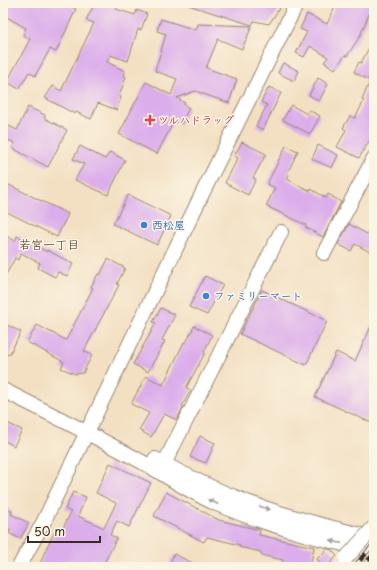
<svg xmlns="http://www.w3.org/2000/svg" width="377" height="570" viewBox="0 0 377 570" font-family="'Playpen Sans','Klee One',sans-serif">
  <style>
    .building { fill: #dbaeeb }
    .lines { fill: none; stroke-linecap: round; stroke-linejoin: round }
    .minor-casing { stroke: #978570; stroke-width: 16 }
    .minor { stroke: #fff; stroke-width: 14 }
    .rail-casing { stroke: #3b2a1e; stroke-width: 4.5 }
    .rail { stroke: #fcf5e5; stroke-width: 3; stroke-dasharray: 9; stroke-linecap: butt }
    .minor-bridge-casing { stroke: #978570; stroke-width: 16; stroke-linecap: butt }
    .minor-bridge { stroke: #fff; stroke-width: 14 }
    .oneway { fill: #a79f9a }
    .health-dot { fill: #e0444e; stroke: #fcf5e5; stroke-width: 1.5 }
    .shop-dot { fill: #3f7fe0; stroke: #fcf5e5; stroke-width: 1.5 }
    .labels { text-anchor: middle; stroke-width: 3; stroke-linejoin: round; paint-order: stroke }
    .health-label { font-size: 11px; font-weight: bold; fill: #be3a42; stroke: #fcf5e5; text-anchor: start }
    .shop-label { font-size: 11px; font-weight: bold; fill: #366cbe; stroke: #fcf5e5; text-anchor: start }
    .neighbourhood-label { font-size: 12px; fill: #3b2a1e; stroke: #fcf5e5 }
  </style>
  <rect width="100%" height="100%" fill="#fcf5e5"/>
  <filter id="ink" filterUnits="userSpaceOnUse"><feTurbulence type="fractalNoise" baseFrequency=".025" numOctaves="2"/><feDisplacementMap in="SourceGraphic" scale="8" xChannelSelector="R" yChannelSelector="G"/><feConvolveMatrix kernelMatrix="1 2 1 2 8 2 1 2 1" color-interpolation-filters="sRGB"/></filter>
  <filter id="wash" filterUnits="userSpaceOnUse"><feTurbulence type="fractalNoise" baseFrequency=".012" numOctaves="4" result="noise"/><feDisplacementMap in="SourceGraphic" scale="16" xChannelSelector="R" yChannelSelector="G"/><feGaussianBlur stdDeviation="0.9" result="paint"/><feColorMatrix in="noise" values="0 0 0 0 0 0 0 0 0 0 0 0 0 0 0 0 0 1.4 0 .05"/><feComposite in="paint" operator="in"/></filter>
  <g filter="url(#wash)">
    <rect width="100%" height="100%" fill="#f3e0c3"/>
    <g id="blocks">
      <g class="building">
        <path d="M 5,3 L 63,3 L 76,9 L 56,52 L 50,49 L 35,76 L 29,72 L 19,89 L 7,82 L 30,39 L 23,35 L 26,28 L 3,15 L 3,7 Z"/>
        <path d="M 95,3 L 119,3 L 116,9 L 135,15 L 137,10 L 147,14 L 141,30 L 138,29 L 128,61 L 110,55 L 107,62 L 125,71 L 124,76 L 126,77 L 119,96 L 121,97 L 117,110 L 98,103 L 91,119 L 76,112 L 75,114 L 45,98 L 53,86 L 61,91 L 94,23 L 86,20 Z"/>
        <path d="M 188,3 L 283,3 L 269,24 L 254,21 L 252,25 L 188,5 Z"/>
        <path d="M 337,3 L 347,3 L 354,7 L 356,3 L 374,3 L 374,7 L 371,14 L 369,14 L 360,36 L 347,56 L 345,55 L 335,69 L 324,62 L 328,57 L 310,46 L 304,57 L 296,53 L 307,32 L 300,29 L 307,14 L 327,24 Z"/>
        <path d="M 161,19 L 196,30 L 198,24 L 252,26 L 242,49 L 218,39 L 206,68 L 237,79 L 229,103 L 195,91 L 177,98 L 185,103 L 184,105 L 189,108 L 181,124 L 174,121 L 157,154 L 119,134 L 146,82 L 171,95 L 177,79 L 155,71 L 166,34 L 157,31 Z"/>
        <path d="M 374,38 L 374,133 L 359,158 L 337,147 L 346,130 L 343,128 L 350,116 L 355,118 L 364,101 L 362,100 L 370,81 L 354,72 L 359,62 L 361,63 Z"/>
        <path d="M 283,63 L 299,71 L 294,81 L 278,73 Z"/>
        <path d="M 318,78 L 328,84 L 319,101 L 309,95 Z"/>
        <path d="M 269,87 L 281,93 L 263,130 L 256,126 L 267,105 L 261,102 Z"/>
        <path d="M 291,105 L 307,114 L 309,110 L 320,116 L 310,134 L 283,120 Z"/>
        <path d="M 28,107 L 45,115 L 44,118 L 67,130 L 48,167 L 12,148 L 15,143 L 3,138 L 3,123 L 17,130 Z"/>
        <path d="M 242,142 L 266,154 L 253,178 L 256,179 L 248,195 L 225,183 L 238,158 L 234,156 Z"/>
        <path d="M 318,145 L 338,155 L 332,168 L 312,159 Z"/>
        <path d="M 80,146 L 105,159 L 110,152 L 125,160 L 108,195 L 75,180 L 84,164 L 73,159 Z"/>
        <path d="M 286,146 L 298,151 L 287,174 L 289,175 L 287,179 L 310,191 L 311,189 L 326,198 L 328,194 L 341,202 L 323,237 L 305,227 L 306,225 L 266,206 L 275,188 L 267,184 Z"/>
        <path d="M 3,182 L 68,214 L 57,237 L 3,210 Z"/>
        <path d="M 128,195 L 171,216 L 157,245 L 113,224 Z"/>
        <path d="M 349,224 L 367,234 L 368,231 L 374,234 L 374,254 L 355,244 L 351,251 L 338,244 Z"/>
        <path d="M 3,234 L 15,241 L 17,236 L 47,252 L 47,250 L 73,264 L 67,276 L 58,272 L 55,277 L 38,268 L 40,263 L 21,253 L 18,260 L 15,258 L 3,280 Z"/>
        <path d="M 108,259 L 125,268 L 117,284 L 119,285 L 84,351 L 92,355 L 83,373 L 75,374 L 61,368 L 64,362 L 27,342 L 37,325 L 66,340 L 93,288 L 91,287 L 98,274 L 100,275 Z"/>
        <path d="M 205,276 L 223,285 L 207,315 L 189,307 Z"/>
        <path d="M 262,290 L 327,321 L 306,365 L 240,334 Z"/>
        <path d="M 161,308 L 175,315 L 162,340 L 165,341 L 148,372 L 133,364 L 156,323 L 153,322 Z"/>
        <path d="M 374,320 L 374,424 L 315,397 L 336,352 L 355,361 Z"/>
        <path d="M 3,323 L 21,332 L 9,355 L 3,352 Z"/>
        <path d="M 194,326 L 212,335 L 204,352 L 205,353 L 186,388 L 191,390 L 182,406 L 183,407 L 177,420 L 164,414 L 151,437 L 139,430 L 149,413 L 131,404 L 146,376 L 163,385 L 184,342 L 186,343 Z"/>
        <path d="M 3,421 L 22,430 L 14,446 L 3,440 Z"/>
        <path d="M 200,436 L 215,443 L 206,463 L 190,457 Z"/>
        <path d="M 110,463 L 151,483 L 129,527 L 117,521 L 110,535 L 117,538 L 102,567 L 39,567 L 45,551 L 55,531 L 60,534 L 71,512 L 65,509 L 73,492 L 86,497 L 78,516 L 104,528 L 116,503 L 96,493 Z"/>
        <path d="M 166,492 L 219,520 L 260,530 L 259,535 L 314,547 L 310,567 L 295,567 L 282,564 L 283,560 L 261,555 L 261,552 L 239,547 L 240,545 L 207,537 L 204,542 L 154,516 Z"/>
        <path d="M 3,506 L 12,511 L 11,514 L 29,523 L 20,539 L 9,533 L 11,530 L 4,526 L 3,528 Z"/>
        <path d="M 327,549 L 330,549 L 337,556 L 327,567 L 325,567 L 317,559 Z"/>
        <path d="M 174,554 L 201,567 L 168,567 Z"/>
      </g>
    </g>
  </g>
  <g filter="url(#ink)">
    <use href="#blocks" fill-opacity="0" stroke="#978570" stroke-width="1"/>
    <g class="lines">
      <defs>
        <g id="minor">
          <path d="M 324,253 L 374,158"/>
          <path d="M 3,390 C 53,415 103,440 151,467 C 173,480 194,494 217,504 C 268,526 320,539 374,551"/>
          <path d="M 155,459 C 184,475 215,490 247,502 C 288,517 331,528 374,538"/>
          <path d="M 164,464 L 281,232"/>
          <path d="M 19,567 L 44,521 L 203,192 L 297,3"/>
        </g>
      </defs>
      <use href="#minor" class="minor-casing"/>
      <use href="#minor" class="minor"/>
      <defs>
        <g id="rail">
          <path d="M 354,567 L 374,544"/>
          <path d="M 362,567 L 374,554"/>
        </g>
      </defs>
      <use href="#rail" class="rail-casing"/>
      <use href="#rail" class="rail"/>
      <defs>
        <path id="minor-bridge" d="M 346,558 L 374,527"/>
      </defs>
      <use href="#minor-bridge" class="minor-bridge-casing"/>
      <use href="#minor-bridge" class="minor-bridge"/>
    </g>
    <defs><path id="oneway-solid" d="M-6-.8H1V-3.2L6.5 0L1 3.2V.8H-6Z"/></defs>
    <g class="oneway">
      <use href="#oneway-solid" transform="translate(213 502) rotate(-155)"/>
      <use href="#oneway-solid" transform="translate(265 508) rotate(18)"/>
      <use href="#oneway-solid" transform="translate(336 542) rotate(-167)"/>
    </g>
  </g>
  <path class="health-dot" d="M148 114h4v4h4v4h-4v4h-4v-4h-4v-4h4z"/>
  <g class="shop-dot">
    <circle cx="144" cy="225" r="4"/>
    <circle cx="206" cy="296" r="4"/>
  </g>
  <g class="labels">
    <g class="health-label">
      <text x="158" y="124">ツルハドラッグ</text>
    </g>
    <g class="shop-label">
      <text x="152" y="229">西松屋</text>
      <text x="214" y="300">ファミリーマート</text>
    </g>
    <g class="neighbourhood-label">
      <text x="49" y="249">若宮一丁目</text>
    </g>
  </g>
  <rect width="377" height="570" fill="none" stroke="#fcf5e5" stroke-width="16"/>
  <path d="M28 536v6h72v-6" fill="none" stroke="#3b2a1e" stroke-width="2"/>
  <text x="34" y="536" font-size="12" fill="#3b2a1e" stroke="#fcf5e5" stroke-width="3" paint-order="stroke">50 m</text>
</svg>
